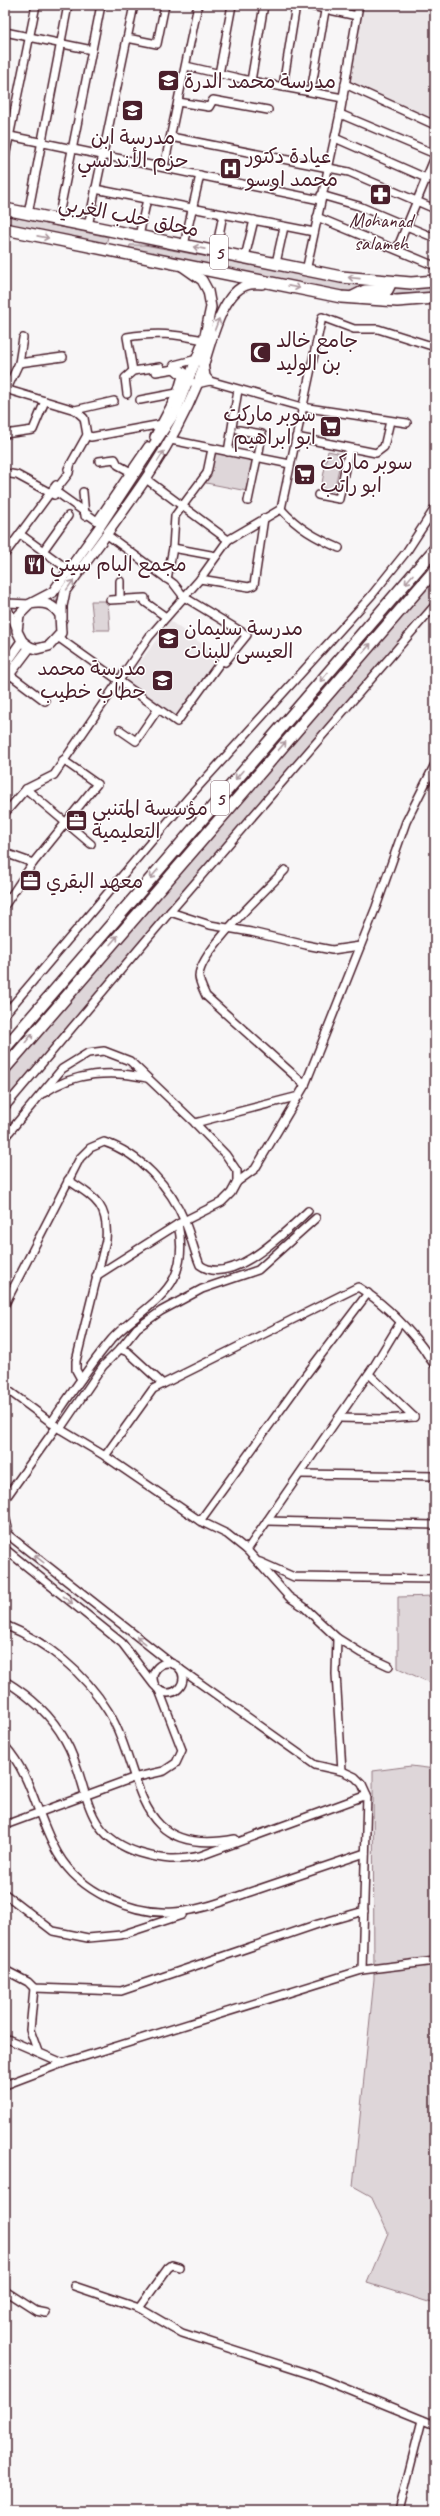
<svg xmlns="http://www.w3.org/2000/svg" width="440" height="2516" viewBox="0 0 440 2516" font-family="Caveat,'Playpen Sans Arabic',sans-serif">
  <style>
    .built { fill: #ebe6e8 }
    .green { fill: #ded6d9; stroke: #947a82 }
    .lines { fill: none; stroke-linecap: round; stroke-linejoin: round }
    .minor-casing { stroke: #4a1f2b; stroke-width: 10 }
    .major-casing { stroke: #4a1f2b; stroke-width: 12 }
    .highway-casing { stroke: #4a1f2b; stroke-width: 14 }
    .minor { stroke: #fff; stroke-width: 7 }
    .major { stroke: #fff; stroke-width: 9 }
    .highway { stroke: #fff; stroke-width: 11 }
    .oneway { stroke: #ae9aa0 }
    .labels { text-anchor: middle; stroke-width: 3; stroke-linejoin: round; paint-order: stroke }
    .shield { fill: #fff; stroke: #80626b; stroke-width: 1 }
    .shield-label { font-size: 19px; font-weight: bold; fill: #4a1f2b }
    .poi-label { font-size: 20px; fill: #4a1f2b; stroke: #fff; text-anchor: start }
    .street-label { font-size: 20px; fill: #4a1f2b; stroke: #fff }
  </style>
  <rect width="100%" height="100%" fill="#f8f6f7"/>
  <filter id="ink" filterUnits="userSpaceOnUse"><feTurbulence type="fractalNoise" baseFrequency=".025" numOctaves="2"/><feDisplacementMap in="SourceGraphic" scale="8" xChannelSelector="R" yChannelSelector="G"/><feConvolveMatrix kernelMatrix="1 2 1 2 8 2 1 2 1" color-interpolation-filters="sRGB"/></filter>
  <g filter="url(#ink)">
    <g class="built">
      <path d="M 362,5 L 435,5 L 435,119 L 348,82 Z"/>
      <path d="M 170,621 L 220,657 L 178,717 L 127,680 Z"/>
    </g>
    <g class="green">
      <path d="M 5,215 L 108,237 L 106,244 L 5,224 Z"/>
      <path d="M 130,245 L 145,245 L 304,275 L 382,286 L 351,293 L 321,288 L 129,250 Z"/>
      <path d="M 435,286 L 435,293 L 368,295 L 393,287 Z"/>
      <path d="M 188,389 L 191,389 C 158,466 104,533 56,602 L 52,598 L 61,590 L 159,447 Z"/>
      <path d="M 328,451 L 342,454 L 334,491 L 321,488 Z"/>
      <path d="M 212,452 L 253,460 L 247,491 L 206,483 Z"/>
      <path d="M 435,576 L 435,600 L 5,1101 L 5,1077 Z"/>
      <path d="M 91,601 L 108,601 L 110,630 L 94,630 Z"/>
      <path d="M 435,1596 L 435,1685 L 398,1668 L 398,1597 Z"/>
      <path d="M 411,1766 L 435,1769 L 435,2304 L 367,2283 L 388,2233 L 371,2196 L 353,2186 L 374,1979 L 373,1771 Z"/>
    </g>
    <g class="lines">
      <defs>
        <g id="minor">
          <path d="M 307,5 L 357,16"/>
          <path d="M 5,7 L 5,5"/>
          <path d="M 5,32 L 92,50"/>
          <path d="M 127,38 L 157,44 L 165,5"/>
          <path d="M 186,66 L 251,81 L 343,98"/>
          <path d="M 219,74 L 232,5"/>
          <path d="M 251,81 L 264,5"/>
          <path d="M 345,84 L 435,125"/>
          <path d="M 283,86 L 296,5"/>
          <path d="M 311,91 L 326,5"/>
          <path d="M 178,102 L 209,107 L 213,100 L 268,110"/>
          <path d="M 340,114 L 435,154"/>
          <path d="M 5,135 L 320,200"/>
          <path d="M 171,137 L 349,172 L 435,209"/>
          <path d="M 335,138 L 435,182"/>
          <path d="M 5,157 L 36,5"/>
          <path d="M 164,167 L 198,5"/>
          <path d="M 95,189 L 314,232"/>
          <path d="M 321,195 L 359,206 L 435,238"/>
          <path d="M 28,214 L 68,5"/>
          <path d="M 317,217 L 435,266"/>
          <path d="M 58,220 L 101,5"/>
          <path d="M 88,226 L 134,5"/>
          <path d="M 139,236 L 147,199"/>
          <path d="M 184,245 L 200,175"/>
          <path d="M 397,249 L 435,157"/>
          <path d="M 216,251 L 223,214"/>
          <path d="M 245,257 L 254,220"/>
          <path d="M 276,263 L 284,227"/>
          <path d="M 306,271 L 340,114 L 359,5"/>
          <path d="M 19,363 L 63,357"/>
          <path d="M 174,365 L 197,359 L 204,363 L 206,376 L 210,381"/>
          <path d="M 175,365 L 186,373 L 189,381 L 197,384 L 210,381 L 302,407 L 407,423"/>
          <path d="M 133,371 L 127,337 C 157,332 174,334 204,340"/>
          <path d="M 5,389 L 75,410 L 84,418 L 87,435 L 68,469"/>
          <path d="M 7,389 L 19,363 L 23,338"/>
          <path d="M 127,394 L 125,378 L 133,371 L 160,367"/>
          <path d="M 140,400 L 177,393"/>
          <path d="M 75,410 L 114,401"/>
          <path d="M 239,430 L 262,434 L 258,458"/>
          <path d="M 5,434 L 33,430 L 45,401"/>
          <path d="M 87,435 L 91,437 L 162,424"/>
          <path d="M 154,437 L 177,393 L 182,376 L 174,369 L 156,372 L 156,368"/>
          <path d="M 296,437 L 376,453 L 384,447 L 390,421"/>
          <path d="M 171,440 L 290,464"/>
          <path d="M 228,452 L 238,390"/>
          <path d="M 99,461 L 115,459 L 118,465 L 131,472"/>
          <path d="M 70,467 L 69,473 L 55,491 L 97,521 L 148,446"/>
          <path d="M 5,473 L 17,475 L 54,495"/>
          <path d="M 146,479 L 228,540"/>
          <path d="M 83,492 L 85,516"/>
          <path d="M 318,495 L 339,499 L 349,449"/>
          <path d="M 248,501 L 257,458"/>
          <path d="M 281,509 C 298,528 316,538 339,548"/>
          <path d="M 20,534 L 69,570"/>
          <path d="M 173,548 L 216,556"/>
          <path d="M 43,551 L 68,516"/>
          <path d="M 5,554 L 56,485"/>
          <path d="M 167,579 L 173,548 L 175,516 L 207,473 L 212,449"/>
          <path d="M 200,579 L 249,587 L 254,585 L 264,518"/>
          <path d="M 5,596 L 7,603 L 30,604"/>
          <path d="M 120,599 L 120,581"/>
          <path d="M 110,600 L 145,598 L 145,602 L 166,617"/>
          <path d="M 5,602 L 17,630"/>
          <path d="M 59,638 L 177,722 L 222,660 L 225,662 L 247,635 L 184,597 L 174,584 L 106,534"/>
          <path d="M 9,674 L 45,701"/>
          <path d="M 120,730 L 136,741 L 158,709"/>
          <path d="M 26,789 L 91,844"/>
          <path d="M 5,813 L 26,789 L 54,775 L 149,637 L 200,579 L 228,540 L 281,509 L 322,317 L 354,329 L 378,329 L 435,347"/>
          <path d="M 5,853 L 33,863 L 97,784 L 63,760"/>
          <path d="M 285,870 C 267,889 199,952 199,976 C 199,982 204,991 206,996 L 305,1085"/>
          <path d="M 5,905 L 33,863"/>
          <path d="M 170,912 L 210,925 L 251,932 L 306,945 L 332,950 L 360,946"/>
          <path d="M 5,1014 L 189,797 L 371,596 L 407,551 L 435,508"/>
          <path d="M 44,1093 C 74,1072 112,1070 147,1078"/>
          <path d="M 5,1107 L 170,912 L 435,605"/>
          <path d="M 195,1123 L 299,1096"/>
          <path d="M 5,1137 L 62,1069 L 88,1053 L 104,1051 L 130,1061 L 195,1123 L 226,1155 L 237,1171 L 237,1182"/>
          <path d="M 68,1180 C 95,1198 109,1205 106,1240 L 76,1361 L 76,1370 L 81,1379"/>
          <path d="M 96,1276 L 178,1224 L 222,1202 L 231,1193 L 237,1182 L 255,1169 L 305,1085 L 376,907 L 406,822 L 435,764"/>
          <path d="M 5,1304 L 80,1158 L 90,1148 L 104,1142 C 139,1153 171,1187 185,1222 C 191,1236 194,1251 200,1265 C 231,1288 286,1231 308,1211"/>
          <path d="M 120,1349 L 137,1328 L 161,1311 L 202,1289 L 258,1270 L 316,1218"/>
          <path d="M 369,1374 L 414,1417"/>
          <path d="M 5,1388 L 60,1429 L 105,1456 L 200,1521 L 227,1534 L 247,1550 L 289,1597 L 304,1607 L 337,1638 L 361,1653 L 389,1666"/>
          <path d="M 338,1418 L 384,1419 L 414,1417"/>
          <path d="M 51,1423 C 70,1395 89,1366 111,1340 C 128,1320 162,1302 174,1278 C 182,1261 182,1242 178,1224"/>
          <path d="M 60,1429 L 103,1366 L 120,1349 L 128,1352 L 163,1384"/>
          <path d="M 105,1456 L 153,1389 L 358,1287 C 381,1301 403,1323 420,1344 C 426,1351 429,1359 435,1365"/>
          <path d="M 300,1474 L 435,1476"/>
          <path d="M 5,1499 L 57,1426"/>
          <path d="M 5,1516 L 8,1528 L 5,1538"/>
          <path d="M 200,1521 L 302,1380 L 368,1293"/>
          <path d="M 267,1521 L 435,1525"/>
          <path d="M 7,1534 L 172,1664"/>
          <path d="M 5,1549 L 122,1643 L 154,1685"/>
          <path d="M 247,1550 L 374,1366 L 400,1323"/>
          <path d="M 260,1562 L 294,1577 L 435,1579"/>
          <path d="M 5,1625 C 47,1642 84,1672 108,1711 C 145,1772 130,1859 235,1839"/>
          <path d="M 337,1638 L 336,1674 L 342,1771"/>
          <circle cx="168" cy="1678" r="15"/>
          <path d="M 180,1669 L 315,1765 L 342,1771 L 355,1777 L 362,1784 L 367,1795 L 362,1970"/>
          <path d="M 5,1681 C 30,1696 51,1715 65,1740 C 92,1786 78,1834 140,1853 C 164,1860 176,1861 200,1856 L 367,1795"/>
          <path d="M 5,1746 C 33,1777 37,1819 58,1854 C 80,1892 132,1915 174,1912 C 200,1911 226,1900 250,1892 C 289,1879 327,1866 365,1853"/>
          <path d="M 5,1825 L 133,1778 L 164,1771 L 176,1763 L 182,1750 L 159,1690"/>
          <path d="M 5,1894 L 53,1931 L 88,1938 L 121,1935 L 182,1915"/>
          <path d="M 5,1970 L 28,1982 L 34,1988 L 121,1991 L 318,1924 L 364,1911"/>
          <path d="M 34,1988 L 30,2030 L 38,2052"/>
          <path d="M 5,2038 L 63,2063"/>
          <path d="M 5,2085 L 63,2063 L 362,1970 L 435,1961"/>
          <path d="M 74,2286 L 139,2308 L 182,2333 L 312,2375 L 435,2425"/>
          <path d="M 5,2291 L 36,2311 L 46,2313"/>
          <path d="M 139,2308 L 168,2268 L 172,2265 L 179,2267"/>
          <path d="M 399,2511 L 422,2420"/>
        </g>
        <g id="major">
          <path d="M 30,604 C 44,601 53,604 60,615 L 61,633 L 49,646 L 37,649 L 30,647 L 22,641 L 17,631 L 19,615 L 30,604 L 53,592 L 99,528 L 176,411 L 204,340 L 211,307 L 208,291 L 202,280 L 182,266"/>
          <path d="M 62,619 L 62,606 L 65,591 C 112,525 166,461 197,385 C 207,361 218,293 247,285 C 251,283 257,284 262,284"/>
          <path d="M 5,665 L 22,641"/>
          <path d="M 5,680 L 30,647"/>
        </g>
        <g id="highway">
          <path d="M 5,209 L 341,277 L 411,283 L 435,281"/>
          <path d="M 5,229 L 341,297 L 397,301 L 435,298"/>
          <path d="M 353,297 L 365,291 L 387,290 L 390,284 L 383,281"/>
          <path d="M 5,1048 L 435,549"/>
          <path d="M 5,1068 L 435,570"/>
        </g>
      </defs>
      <use href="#minor" class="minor-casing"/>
      <use href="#major" class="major-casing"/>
      <use href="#highway" class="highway-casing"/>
      <use href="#minor" class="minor"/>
      <use href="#major" class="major"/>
      <use href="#highway" class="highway"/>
    </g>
    <defs><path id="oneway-shaft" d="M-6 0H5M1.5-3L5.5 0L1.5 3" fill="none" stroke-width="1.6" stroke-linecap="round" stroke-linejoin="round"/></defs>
    <g class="oneway">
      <use href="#oneway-shaft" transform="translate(43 237) rotate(11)"/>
      <use href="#oneway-shaft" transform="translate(199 248) rotate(-169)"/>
      <use href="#oneway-shaft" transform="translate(354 278) rotate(-174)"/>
      <use href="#oneway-shaft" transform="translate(294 287) rotate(11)"/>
      <use href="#oneway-shaft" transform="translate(217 324) rotate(-69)"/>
      <use href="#oneway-shaft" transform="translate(161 456) rotate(-57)"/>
      <use href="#oneway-shaft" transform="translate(409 579) rotate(131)"/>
      <use href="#oneway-shaft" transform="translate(70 585) rotate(-55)"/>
      <use href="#oneway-shaft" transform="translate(367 648) rotate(-49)"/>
      <use href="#oneway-shaft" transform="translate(324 677) rotate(131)"/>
      <use href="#oneway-shaft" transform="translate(282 746) rotate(-49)"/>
      <use href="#oneway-shaft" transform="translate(239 775) rotate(131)"/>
      <use href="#oneway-shaft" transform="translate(154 874) rotate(131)"/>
      <use href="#oneway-shaft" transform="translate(114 940) rotate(-49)"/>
      <use href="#oneway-shaft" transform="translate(29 1038) rotate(-51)"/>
      <use href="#oneway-shaft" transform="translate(39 1559) rotate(-142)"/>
      <use href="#oneway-shaft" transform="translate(68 1600) rotate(39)"/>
      <use href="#oneway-shaft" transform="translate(141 1640) rotate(-142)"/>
    </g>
  </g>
  <defs>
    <symbol id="school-square" viewBox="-11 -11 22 22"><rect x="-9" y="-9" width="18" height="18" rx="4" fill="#4a1f2b" stroke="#fff"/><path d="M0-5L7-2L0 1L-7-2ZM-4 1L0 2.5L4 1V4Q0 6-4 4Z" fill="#fff"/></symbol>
    <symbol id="hospital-square" viewBox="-11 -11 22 22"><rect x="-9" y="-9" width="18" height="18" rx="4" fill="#4a1f2b" stroke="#fff"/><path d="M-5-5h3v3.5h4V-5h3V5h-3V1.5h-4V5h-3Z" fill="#fff"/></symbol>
    <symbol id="pharmacy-square" viewBox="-11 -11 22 22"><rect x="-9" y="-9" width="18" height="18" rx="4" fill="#4a1f2b" stroke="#fff"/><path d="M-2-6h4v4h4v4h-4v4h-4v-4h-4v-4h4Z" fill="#fff"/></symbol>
    <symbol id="mosque-square" viewBox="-11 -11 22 22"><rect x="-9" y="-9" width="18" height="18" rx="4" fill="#4a1f2b" stroke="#fff"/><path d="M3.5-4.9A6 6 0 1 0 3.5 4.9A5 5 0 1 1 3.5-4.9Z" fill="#fff"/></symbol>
    <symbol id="supermarket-square" viewBox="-11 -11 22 22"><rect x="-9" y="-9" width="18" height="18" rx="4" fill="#4a1f2b" stroke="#fff"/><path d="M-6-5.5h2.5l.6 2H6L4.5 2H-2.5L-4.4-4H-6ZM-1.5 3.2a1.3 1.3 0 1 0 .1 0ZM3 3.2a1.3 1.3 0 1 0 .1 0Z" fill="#fff"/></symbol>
    <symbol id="restaurant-square" viewBox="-11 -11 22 22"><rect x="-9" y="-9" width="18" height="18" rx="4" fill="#4a1f2b" stroke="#fff"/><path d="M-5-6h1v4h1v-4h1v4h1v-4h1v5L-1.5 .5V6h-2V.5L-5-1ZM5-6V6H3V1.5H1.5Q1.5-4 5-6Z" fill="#fff"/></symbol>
    <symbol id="office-square" viewBox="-11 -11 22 22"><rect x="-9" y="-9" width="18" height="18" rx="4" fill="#4a1f2b" stroke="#fff"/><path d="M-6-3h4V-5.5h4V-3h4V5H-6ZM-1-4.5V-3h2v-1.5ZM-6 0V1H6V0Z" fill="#fff"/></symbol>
  </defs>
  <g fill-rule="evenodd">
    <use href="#school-square" x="156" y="68" width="25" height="25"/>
    <use href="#school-square" x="120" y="98" width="25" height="25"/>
    <use href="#hospital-square" x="218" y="156" width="25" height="25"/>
    <use href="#pharmacy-square" x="368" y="182" width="25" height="25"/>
    <use href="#mosque-square" x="248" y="340" width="25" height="25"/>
    <use href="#supermarket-square" x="318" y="414" width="25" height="25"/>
    <use href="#supermarket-square" x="292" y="462" width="25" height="25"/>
    <use href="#restaurant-square" x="22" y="552" width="25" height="25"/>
    <use href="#school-square" x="156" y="626" width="25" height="25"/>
    <use href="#school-square" x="150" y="668" width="25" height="25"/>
    <use href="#office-square" x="64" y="808" width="25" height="25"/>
    <use href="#office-square" x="18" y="868" width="25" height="25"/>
  </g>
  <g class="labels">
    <g class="shield">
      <rect x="210" y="235" width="18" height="34" rx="3"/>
      <rect x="211" y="781" width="18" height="34" rx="3"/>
    </g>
    <g class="shield-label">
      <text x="219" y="259">5</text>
      <text x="220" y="805">5</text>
    </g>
    <g class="poi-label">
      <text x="184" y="88">مدرسة محمد الدرة</text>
      <text x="133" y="144" text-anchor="middle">مدرسة ابن<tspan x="133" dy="23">حزم الأندلسي</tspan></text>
      <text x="246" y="163">عيادة دكتور<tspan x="246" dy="23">محمد اوسو</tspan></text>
      <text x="381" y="227" text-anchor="middle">Mohanad<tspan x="381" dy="23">salameh</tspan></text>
      <text x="276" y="347">جامع خالد<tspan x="276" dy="23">بن الوليد</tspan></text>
      <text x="316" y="421" text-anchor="end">سوبر ماركت<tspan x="316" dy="23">ابو ابراهيم</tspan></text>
      <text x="320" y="469">سوبر ماركت<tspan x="320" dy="23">ابو راتب</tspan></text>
      <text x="50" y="571">مجمع البام سيتي</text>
      <text x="184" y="635">مدرسة سليمان<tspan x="184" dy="23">العيسى للبنات</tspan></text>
      <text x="146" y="675" text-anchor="end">مدرسة محمد<tspan x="146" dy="23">حطاب خطيب</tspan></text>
      <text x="92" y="815">مؤسسة المتنبي<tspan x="92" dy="23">التعليمية</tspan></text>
      <text x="46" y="888">معهد البقري</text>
    </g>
    <g class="street-label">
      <text transform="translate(129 216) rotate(11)" y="7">محلق حلب الغربي</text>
    </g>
  </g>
  <rect width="440" height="2516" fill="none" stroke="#fff" stroke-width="20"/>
  <rect x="10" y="10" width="420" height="2496" fill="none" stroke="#4a1f2b" stroke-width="1.5" filter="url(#ink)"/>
</svg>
